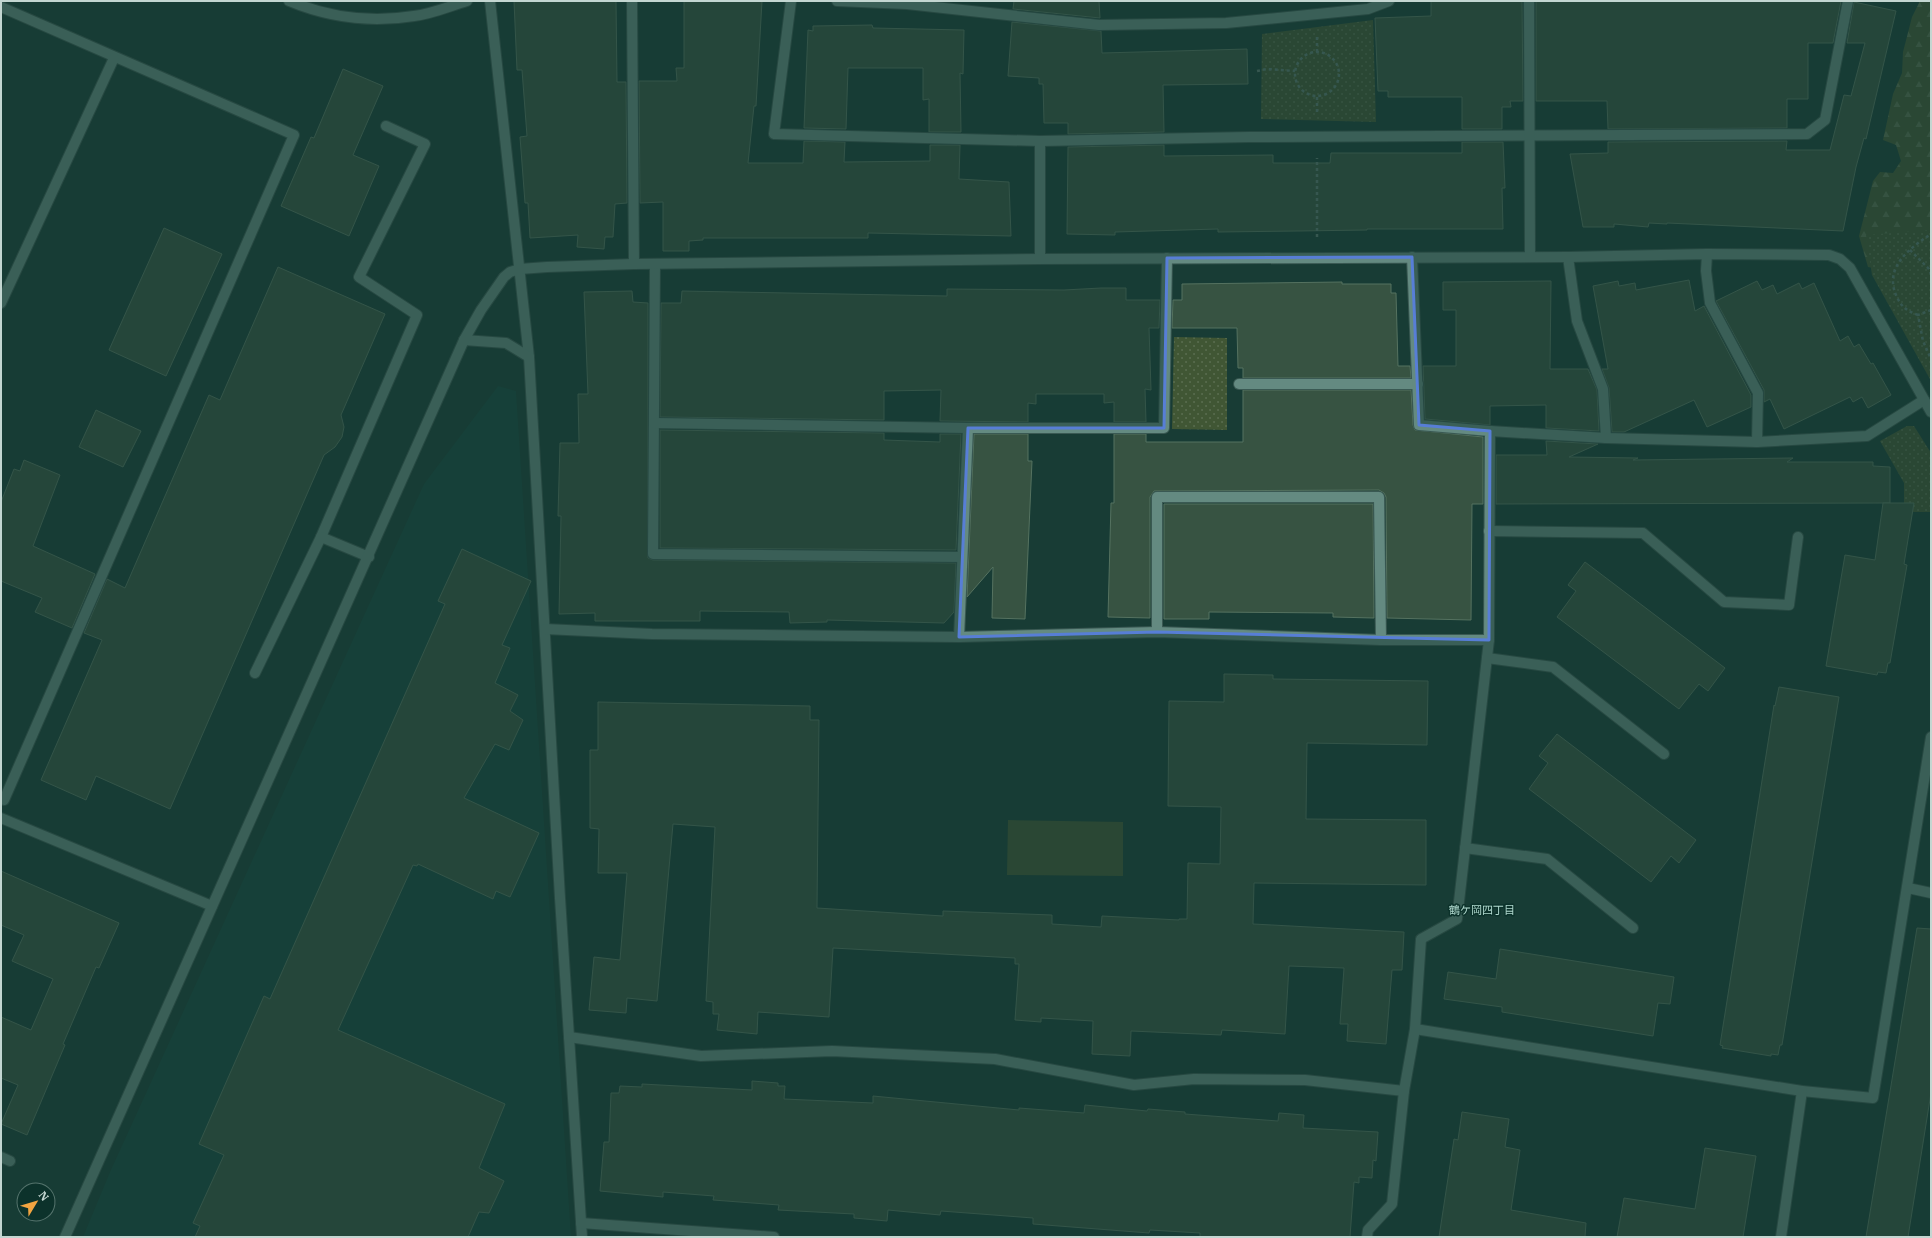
<svg xmlns="http://www.w3.org/2000/svg" width="1932" height="1238" viewBox="0 0 1932 1238" font-family="'IBM Plex Serif','Noto Sans JP',serif">
  <style>
    .built { fill: #16463e }
    .forest { fill: url(#forest-firs) }
    .park { fill: url(#park-dots) }
    .pitch { fill: #405634 }
    .building { fill: #375342; stroke: #557260 }
    .lines { fill: none; stroke-linecap: round; stroke-linejoin: round }
    .minor-casing { stroke: #3a5953; stroke-width: 12 }
    .path { stroke: #5b7872; stroke-width: 2.5; stroke-dasharray: 3 3; stroke-linecap: butt }
    .minor { stroke: #648a81; stroke-width: 10 }
    .marked { fill: none; stroke: #577ed6; stroke-width: 3; stroke-linejoin: round }
    .labels { text-anchor: middle; stroke-width: 3; stroke-linejoin: round; paint-order: stroke }
    .neighbourhood-label { font-size: 11px; fill: #b0d8ce; stroke: #0c322b }
  </style>
  <defs>
    <pattern id="forest-firs" width="22" height="20" patternUnits="userSpaceOnUse"><rect width="22" height="20" fill="#405634"/><path d="M5 1l3.5 6h-7zM16 11l3.5 6h-7z" fill="#5a6e50"/></pattern>
    <pattern id="park-dots" width="8" height="8" patternUnits="userSpaceOnUse"><rect width="8" height="8" fill="#405634"/><path d="M2 2h.1M6 6h.1" fill="none" stroke="#5a6e50" stroke-width="1.8" stroke-linecap="round"/></pattern>
  </defs>
  <rect width="100%" height="100%" fill="#183c35"/>
  <path class="built" d="M 498,386 L 516,391 L 571,1237 L 83,1237 L 110,1172 L 424,484 Z"/>
  <path class="forest" d="M 1920,1 L 1931,1 L 1931,278 L 1868,267 L 1859,236 L 1873,181 L 1880,172 L 1893,173 L 1901,161 L 1896,145 L 1883,140 L 1893,94 L 1902,73 L 1903,52 L 1912,17 Z"/>
  <g class="park">
    <path d="M 1373,20 L 1376,122 L 1261,119 L 1262,34 Z"/>
    <path d="M 1931,230 L 1931,381 L 1872,275 L 1866,235 Z"/>
    <path d="M 1174,337 L 1227,338 L 1227,430 L 1172,429 Z"/>
    <path d="M 1907,426 L 1914,426 L 1931,453 L 1931,512 L 1904,512 L 1904,483 L 1880,441 Z"/>
  </g>
  <path class="pitch" d="M 1008,820 L 1123,822 L 1123,876 L 1007,875 Z"/>
  <g class="building">
    <path d="M 514,1 L 616,1 L 617,82 L 626,82 L 627,203 L 615,204 L 613,237 L 605,237 L 604,249 L 577,247 L 578,235 L 530,238 L 528,203 L 525,203 L 520,137 L 527,136 L 522,70 L 517,70 Z"/>
    <path d="M 684,1 L 762,1 L 756,106 L 754,106 L 748,163 L 803,163 L 804,141 L 845,142 L 844,162 L 930,161 L 930,145 L 960,145 L 959,179 L 1009,182 L 1011,236 L 868,233 L 868,238 L 703,238 L 703,240 L 689,241 L 689,251 L 663,251 L 663,202 L 640,203 L 639,81 L 677,81 L 676,68 L 684,68 Z"/>
    <path d="M 1014,1 L 1099,1 L 1100,18 L 1013,9 Z"/>
    <path d="M 1431,1 L 1522,1 L 1523,101 L 1510,101 L 1511,107 L 1502,107 L 1502,129 L 1462,129 L 1462,97 L 1388,97 L 1388,91 L 1378,91 L 1375,18 L 1431,16 Z"/>
    <path d="M 1536,1 L 1841,1 L 1833,43 L 1808,43 L 1808,99 L 1787,99 L 1787,128 L 1608,129 L 1607,101 L 1536,101 Z"/>
    <path d="M 1854,2 L 1896,11 L 1866,139 L 1864,138 L 1856,167 L 1843,231 L 1667,223 L 1667,224 L 1649,223 L 1648,227 L 1614,224 L 1614,227 L 1583,227 L 1570,154 L 1608,153 L 1608,142 L 1787,141 L 1786,150 L 1830,150 L 1844,95 L 1851,96 L 1865,43 L 1847,43 Z"/>
    <path d="M 1012,22 L 1101,31 L 1102,53 L 1247,49 L 1248,84 L 1163,85 L 1164,132 L 1068,134 L 1068,123 L 1044,123 L 1043,84 L 1039,84 L 1039,78 L 1008,76 Z"/>
    <path d="M 872,25 L 873,28 L 964,30 L 963,74 L 960,73 L 961,132 L 929,132 L 929,99 L 923,100 L 923,68 L 848,68 L 846,129 L 804,128 L 808,30 L 813,31 L 813,26 Z"/>
    <path d="M 343,69 L 383,86 L 353,155 L 379,166 L 349,236 L 281,206 L 311,137 L 314,138 Z"/>
    <path d="M 1462,142 L 1503,142 L 1505,188 L 1502,188 L 1503,229 L 1367,229 L 1367,230 L 1298,231 L 1218,232 L 1218,229 L 1115,232 L 1115,235 L 1067,234 L 1068,147 L 1164,145 L 1164,156 L 1273,155 L 1273,163 L 1330,163 L 1331,153 L 1462,153 Z"/>
    <path d="M 164,228 L 222,254 L 166,376 L 109,350 Z"/>
    <path d="M 278,267 L 385,314 L 341,415 L 344,427 L 342,437 L 335,447 L 324,455 L 170,809 L 96,776 L 86,800 L 41,780 L 102,640 L 84,633 L 107,579 L 125,588 L 209,395 L 220,400 Z"/>
    <path d="M 1689,280 L 1695,311 L 1704,306 L 1751,395 L 1751,407 L 1707,427 L 1694,400 L 1624,432 L 1612,432 L 1609,388 L 1602,369 L 1608,369 L 1593,286 L 1618,281 L 1619,286 L 1635,283 L 1636,290 Z"/>
    <path d="M 1551,281 L 1550,369 L 1588,369 L 1597,390 L 1599,431 L 1546,428 L 1546,405 L 1490,406 L 1490,425 L 1425,419 L 1423,366 L 1456,366 L 1456,310 L 1443,310 L 1443,282 Z"/>
    <path d="M 1757,281 L 1762,290 L 1773,285 L 1777,294 L 1799,283 L 1802,289 L 1814,283 L 1840,341 L 1848,336 L 1854,347 L 1859,344 L 1871,364 L 1873,363 L 1891,395 L 1868,408 L 1862,397 L 1853,402 L 1850,397 L 1784,429 L 1770,399 L 1764,402 L 1764,390 L 1716,301 Z"/>
    <path d="M 1342,282 L 1342,284 L 1391,284 L 1391,293 L 1396,293 L 1398,366 L 1410,366 L 1411,378 L 1243,378 L 1243,368 L 1238,368 L 1237,328 L 1172,328 L 1173,300 L 1182,300 L 1182,284 Z"/>
    <path d="M 1101,288 L 1126,288 L 1126,300 L 1160,300 L 1159,328 L 1149,328 L 1151,390 L 1145,389 L 1146,422 L 1114,422 L 1114,402 L 1104,403 L 1104,394 L 1036,394 L 1036,404 L 1028,403 L 1028,422 L 940,421 L 941,390 L 884,391 L 884,420 L 660,417 L 661,303 L 681,303 L 682,291 L 947,296 L 947,289 L 1064,290 Z"/>
    <path d="M 632,291 L 633,302 L 648,303 L 648,558 L 653,560 L 956,563 L 954,612 L 944,623 L 827,620 L 827,622 L 790,623 L 789,612 L 700,611 L 700,621 L 595,621 L 595,613 L 559,614 L 561,516 L 558,516 L 560,443 L 579,443 L 578,394 L 588,394 L 584,292 Z"/>
    <path d="M 1243,390 L 1411,390 L 1413,425 L 1415,430 L 1483,437 L 1483,504 L 1472,504 L 1471,620 L 1387,618 L 1386,497 L 1384,493 L 1379,490 L 1154,491 L 1150,497 L 1150,618 L 1108,617 L 1111,503 L 1114,503 L 1114,434 L 1146,434 L 1146,442 L 1243,442 Z"/>
    <path d="M 96,410 L 141,431 L 123,467 L 79,447 Z"/>
    <path d="M 660,430 L 884,433 L 884,440 L 940,442 L 940,434 L 961,434 L 956,550 L 660,548 Z"/>
    <path d="M 974,434 L 1028,434 L 1028,461 L 1032,461 L 1025,619 L 992,618 L 993,567 L 967,597 Z"/>
    <path d="M 1546,441 L 1598,444 L 1569,457 L 1638,458 L 1633,460 L 1793,458 L 1787,462 L 1873,462 L 1873,466 L 1890,467 L 1890,503 L 1496,504 L 1496,455 L 1547,455 Z"/>
    <path d="M 24,460 L 60,475 L 33,546 L 95,574 L 72,628 L 35,612 L 42,598 L 1,581 L 1,502 L 14,469 L 20,471 Z"/>
    <path d="M 1883,503 L 1914,503 L 1904,564 L 1907,565 L 1890,663 L 1888,663 L 1886,673 L 1878,672 L 1877,675 L 1826,666 L 1845,555 L 1875,560 Z"/>
    <path d="M 1164,504 L 1373,504 L 1374,618 L 1333,617 L 1333,613 L 1209,612 L 1209,619 L 1164,619 Z"/>
    <path d="M 462,549 L 531,581 L 502,645 L 510,648 L 495,683 L 518,695 L 510,711 L 523,720 L 509,750 L 495,744 L 464,798 L 539,833 L 510,897 L 496,891 L 493,899 L 418,864 L 417,866 L 413,865 L 338,1030 L 505,1104 L 479,1168 L 504,1181 L 489,1213 L 479,1212 L 468,1237 L 195,1237 L 200,1226 L 193,1223 L 224,1155 L 199,1144 L 264,996 L 270,999 L 445,604 L 438,601 Z"/>
    <path d="M 1585,562 L 1725,668 L 1708,691 L 1699,684 L 1679,709 L 1557,617 L 1576,591 L 1568,585 Z"/>
    <path d="M 1224,674 L 1273,675 L 1273,679 L 1428,681 L 1427,745 L 1307,743 L 1306,819 L 1426,820 L 1426,885 L 1254,883 L 1253,924 L 1404,932 L 1402,970 L 1392,970 L 1386,1044 L 1347,1041 L 1348,1024 L 1340,1024 L 1344,968 L 1289,966 L 1285,1034 L 1222,1030 L 1221,1035 L 1131,1031 L 1130,1056 L 1092,1054 L 1093,1021 L 1041,1018 L 1041,1022 L 1015,1020 L 1019,964 L 1015,964 L 1015,958 L 833,948 L 829,1017 L 758,1012 L 757,1034 L 717,1030 L 719,1014 L 713,1014 L 713,1002 L 706,1001 L 715,827 L 673,824 L 657,1001 L 627,998 L 626,1013 L 589,1010 L 594,957 L 620,960 L 627,873 L 598,873 L 599,829 L 590,828 L 590,750 L 598,750 L 598,702 L 810,706 L 810,720 L 819,720 L 817,908 L 943,916 L 943,911 L 1052,915 L 1052,924 L 1101,927 L 1102,916 L 1179,920 L 1179,919 L 1187,919 L 1188,863 L 1220,864 L 1221,807 L 1168,806 L 1169,701 L 1224,702 Z"/>
    <path d="M 1779,687 L 1839,697 L 1782,1045 L 1780,1045 L 1778,1055 L 1771,1054 L 1771,1056 L 1722,1048 L 1723,1046 L 1720,1045 L 1774,705 L 1775,706 Z"/>
    <path d="M 1557,734 L 1696,840 L 1679,863 L 1671,856 L 1651,882 L 1529,789 L 1548,763 L 1539,756 Z"/>
    <path d="M 1,871 L 119,923 L 99,968 L 96,967 L 63,1044 L 65,1045 L 27,1135 L 1,1124 L 18,1085 L 1,1078 L 1,1017 L 31,1030 L 53,979 L 12,961 L 24,935 L 1,925 Z"/>
    <path d="M 1917,928 L 1931,929 L 1931,1093 L 1908,1237 L 1866,1237 Z"/>
    <path d="M 1500,949 L 1674,977 L 1670,1004 L 1658,1003 L 1653,1036 L 1502,1012 L 1502,1007 L 1444,999 L 1448,972 L 1496,979 Z"/>
    <path d="M 752,1081 L 778,1083 L 778,1086 L 785,1086 L 784,1099 L 873,1103 L 873,1096 L 1019,1110 L 1019,1108 L 1084,1113 L 1085,1105 L 1147,1111 L 1148,1109 L 1185,1112 L 1185,1114 L 1278,1121 L 1279,1113 L 1304,1115 L 1303,1128 L 1378,1132 L 1376,1161 L 1373,1160 L 1372,1178 L 1359,1177 L 1359,1183 L 1354,1182 L 1350,1237 L 1200,1237 L 1200,1233 L 1150,1230 L 1149,1233 L 1033,1224 L 1033,1218 L 941,1211 L 940,1215 L 888,1210 L 887,1221 L 854,1218 L 854,1214 L 778,1210 L 779,1205 L 713,1200 L 714,1196 L 663,1192 L 663,1197 L 600,1191 L 604,1142 L 609,1142 L 611,1093 L 619,1093 L 620,1086 L 642,1087 L 642,1084 L 752,1090 Z"/>
    <path d="M 1462,1112 L 1509,1119 L 1505,1147 L 1520,1150 L 1511,1210 L 1586,1223 L 1585,1237 L 1439,1237 L 1454,1139 L 1458,1140 Z"/>
    <path d="M 1705,1148 L 1756,1156 L 1743,1237 L 1617,1237 L 1624,1198 L 1695,1209 Z"/>
  </g>
  <g class="lines">
    <defs>
      <g id="minor">
        <path d="M 289,1 C 330,18 371,23 414,16 C 432,14 450,6 467,1"/>
        <path d="M 490,1 L 529,357 L 560,898 L 582,1237"/>
        <path d="M 632,1 L 634,264"/>
        <path d="M 791,1 L 774,134 L 1040,141 L 1249,137 L 1807,134 L 1825,120 L 1848,1"/>
        <path d="M 837,1 L 907,4 L 1099,25 L 1226,23 L 1368,9 L 1389,1"/>
        <path d="M 1529,1 L 1530,257"/>
        <path d="M 1,7 L 294,135 L 4,800"/>
        <path d="M 1040,141 L 1040,259"/>
        <path d="M 1707,254 L 1706,271 L 1710,303 L 1758,393 L 1757,442"/>
        <path d="M 1568,257 L 1577,321 L 1603,389 L 1606,438"/>
        <path d="M 655,264 L 653,554 L 962,557"/>
        <path d="M 1,303 L 114,58"/>
        <path d="M 464,340 L 506,343 L 529,357"/>
        <path d="M 1239,384 L 1418,384"/>
        <path d="M 654,423 L 968,428 L 1164,428 L 1167,258"/>
        <path d="M 1490,431 L 1606,438 L 1757,442 L 1867,436 L 1924,400"/>
        <path d="M 1489,531 L 1643,533 L 1724,602 L 1789,605 L 1798,537"/>
        <path d="M 321,537 L 417,315 L 359,277 L 425,144 L 386,126"/>
        <path d="M 545,629 L 652,634 L 959,637 L 1157,632 L 1381,640 L 1489,640"/>
        <path d="M 1157,632 L 1157,497 L 1379,497 L 1381,640"/>
        <path d="M 959,637 L 968,428"/>
        <path d="M 1487,658 L 1553,667 L 1664,754"/>
        <path d="M 255,673 L 321,537 L 369,557"/>
        <path d="M 1,818 L 212,906"/>
        <path d="M 1465,848 L 1547,859 L 1633,928"/>
        <path d="M 1908,888 L 1931,893"/>
        <path d="M 1415,1029 L 1802,1091 L 1873,1098 L 1931,737"/>
        <path d="M 569,1037 L 701,1056 L 832,1051 L 995,1059 L 1134,1085 L 1194,1079 L 1305,1080 L 1404,1091"/>
        <path d="M 1,1157 L 10,1161"/>
        <path d="M 581,1223 L 774,1237"/>
        <path d="M 65,1237 L 464,340 L 481,310 L 504,277 L 510,272 L 520,269 L 547,267 L 634,264 L 1040,259 L 1568,257 L 1707,254 L 1829,255 L 1840,259 L 1850,268 L 1931,412"/>
        <path d="M 1367,1237 L 1368,1230 L 1392,1204 L 1404,1091 L 1415,1029 L 1421,939 L 1457,919 L 1489,640 L 1490,431 L 1419,425 L 1412,257"/>
        <path d="M 1781,1237 L 1802,1091"/>
      </g>
    </defs>
    <use href="#minor" class="minor-casing"/>
    <g class="path">
      <circle cx="1317" cy="74" r="22"/>
      <path d="M 1317,52 L 1317,36"/>
      <path d="M 1257,71 L 1267,69 L 1295,71"/>
      <path d="M 1317,97 L 1317,115"/>
      <path d="M 1317,237 L 1317,158"/>
      <path d="M 1910,250 L 1929,269 L 1931,274"/>
      <path d="M 1931,310 L 1918,315 L 1923,341 L 1931,359"/>
      <path d="M 1918,315 C 1907,311 1901,307 1896,295 C 1884,267 1910,248 1931,234"/>
    </g>
    <use href="#minor" class="minor"/>
  </g>
  <path d="M0 0H1932V1238H0ZM 1412,257 L 1419,425 L 1490,431 L 1489,640 L 1157,632 L 959,637 L 968,428 L 1164,428 L 1167,258 Z" fill="#183c35" fill-opacity=".55" fill-rule="evenodd"/>
  <path class="marked" d="M 1412,257 L 1419,425 L 1490,431 L 1489,640 L 1157,632 L 959,637 L 968,428 L 1164,428 L 1167,258 Z"/>
  <g class="labels">
    <g class="neighbourhood-label">
      <text x="1482" y="914">鶴ケ岡四丁目</text>
    </g>
  </g>
  <rect width="1932" height="1238" fill="none" stroke="#c3d6d1" stroke-width="4"/>
  <g transform="translate(36 1202) rotate(52)"><circle r="19" fill="#0c322b" stroke="#55746d"/>
  <path d="M0-3L7 15L0 10L-7 15Z" fill="#f2a541"/>
  <text y="-6" font-size="11" font-weight="bold" text-anchor="middle" fill="#c3d6d1">N</text>
  </g>
</svg>
